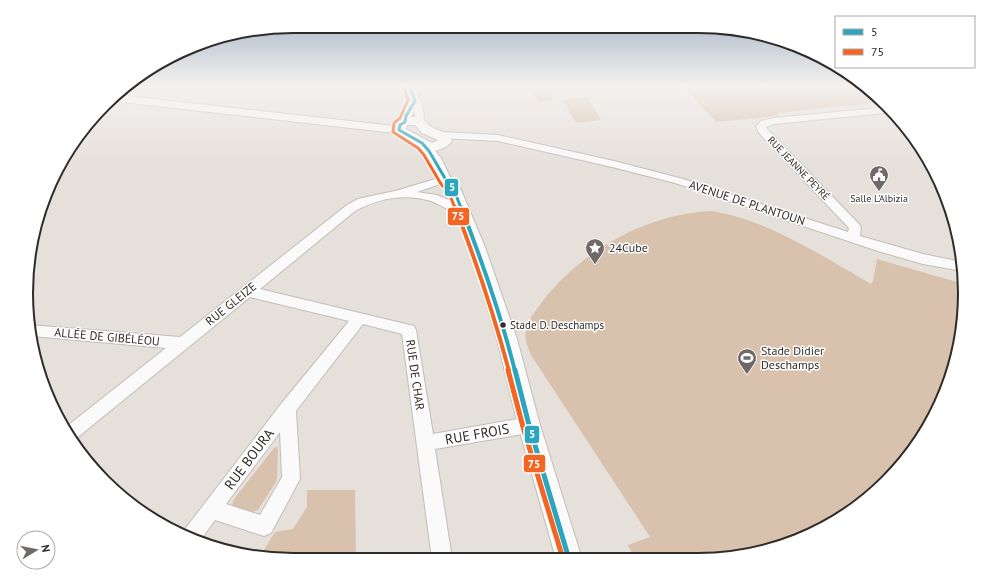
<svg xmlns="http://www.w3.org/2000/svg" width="991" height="586" viewBox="0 0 991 586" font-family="'PT Sans',sans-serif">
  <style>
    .green { fill: #d8c1ad }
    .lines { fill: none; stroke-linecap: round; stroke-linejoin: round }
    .minor-casing { stroke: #c2bdb9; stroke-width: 2 }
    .major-casing { stroke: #c2bdb9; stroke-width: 2 }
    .minor { fill: #fbfafa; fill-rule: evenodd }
    .major { fill: #fbfafa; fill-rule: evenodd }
    .bus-1-far2-casing { stroke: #fff; stroke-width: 5 }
    .bus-1-far1-casing { stroke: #fff; stroke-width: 7 }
    .bus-1-casing { stroke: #fff; stroke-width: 8 }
    .bus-2-far2-casing { stroke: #fff; stroke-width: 5 }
    .bus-2-far1-casing { stroke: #fff; stroke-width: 7 }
    .bus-2-casing { stroke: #fff; stroke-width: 8 }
    .bus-1-far2 { stroke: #2ca5bf; stroke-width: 3 }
    .bus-1-far1 { stroke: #2ca5bf; stroke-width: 4 }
    .bus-1 { stroke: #2ca5bf; stroke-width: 5 }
    .bus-2-far2 { stroke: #f26522; stroke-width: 3 }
    .bus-2-far1 { stroke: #f26522; stroke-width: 4 }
    .bus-2 { stroke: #f26522; stroke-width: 5 }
    .bus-dot { fill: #2f2b28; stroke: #fff; stroke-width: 1.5 }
    .labels { text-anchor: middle; stroke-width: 3; stroke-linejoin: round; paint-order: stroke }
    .far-street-label { font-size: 10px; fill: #2f2b28; stroke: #fff }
    .far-poi-label { font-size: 10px; fill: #2f2b28; stroke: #fff }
    .bus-label { font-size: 11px; fill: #2f2b28; stroke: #fff; text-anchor: start }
    .street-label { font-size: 12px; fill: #2f2b28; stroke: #fff }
    .poi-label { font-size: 12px; fill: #2f2b28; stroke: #fff; text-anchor: start }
    .near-street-label { font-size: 14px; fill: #2f2b28; stroke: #fff }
    .rim { fill: none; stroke: #2f2b28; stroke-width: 2 }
    .line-badge { stroke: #fff; stroke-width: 1.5 }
    .badge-label { font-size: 11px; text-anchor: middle; font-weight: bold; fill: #fff }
  </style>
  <rect width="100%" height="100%" fill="#e6e0db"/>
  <g class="green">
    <path d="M 683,86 L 864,86 L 885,102 L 777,113 L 779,116 L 716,122 Z"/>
    <path d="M 547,88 L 554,100 L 538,102 L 531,89 Z"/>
    <path d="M 587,97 L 601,120 L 576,123 L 563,100 Z"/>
    <path d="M 711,211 C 769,220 820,255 871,284 L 873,281 L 877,259 L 964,284 L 965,293 L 960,345 L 945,395 L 920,441 L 887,482 L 832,524 L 784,546 L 716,559 L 635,559 L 628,545 L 650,537 L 531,355 C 528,347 524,339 526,331 C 527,320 536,311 542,302 C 581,251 646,214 711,211 Z"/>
    <path d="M 277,447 L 278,448 L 277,478 L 276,482 L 258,510 L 250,513 L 234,507 L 232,505 L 234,499 L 274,448 Z"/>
    <path d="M 307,490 L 355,490 L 356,559 L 269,558 L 271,556 L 264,550 L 275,532 L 293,529 L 307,507 Z"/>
  </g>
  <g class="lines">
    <defs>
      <g id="minor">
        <path d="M 405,86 L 415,86 C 418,97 428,113 422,124 L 416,124 L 414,111 L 408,124 L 402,124 L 400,122 L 401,116 L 410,101 Z"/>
        <path d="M 889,107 L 894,112 L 774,124 L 766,127 L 768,130 L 859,224 L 861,227 L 860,236 L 923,254 L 962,262 L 963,271 L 923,264 L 878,251 L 675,183 L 612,167 L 498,141 L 441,138 L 436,135 L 441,132 L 498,135 L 614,161 L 683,179 L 848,232 L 849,228 L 759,133 L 756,126 L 761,121 L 774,118 Z"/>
        <path d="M 445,176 L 449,177 L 451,179 L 449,181 L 417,192 L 437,195 L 466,207 L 468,210 L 466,213 C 455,216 442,205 431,201 C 406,193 378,198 355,211 L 260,289 L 414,326 L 416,330 L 433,434 L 529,417 L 535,420 L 538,425 L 535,430 L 529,433 L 435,449 L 452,559 L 432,559 L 402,334 L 363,324 L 296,411 L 300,479 L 271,533 L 264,536 L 215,520 L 199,542 L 182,533 L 281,404 L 349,321 L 250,297 L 73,441 L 66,427 L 166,348 L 32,336 L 29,325 L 180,337 L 347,205 L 358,199 L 399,190 ZM 280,432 L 282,477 L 260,515 L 226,504 Z"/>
      </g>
      <path id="major" d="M 118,95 L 394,126 L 397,120 C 405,118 415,115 422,119 C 426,121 428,125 432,127 C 440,132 449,131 452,141 C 448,147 442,149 435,151 L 441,158 L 453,183 L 461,190 L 485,247 L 517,339 L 540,425 L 582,559 L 556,559 L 518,425 L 497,339 L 469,247 L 447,192 L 440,185 L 428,159 L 417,146 L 395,133 L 112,101 ZM 407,125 L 415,125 L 422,133 L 438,140 L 432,143 L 406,129 Z"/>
    </defs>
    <use href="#minor" class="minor-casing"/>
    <use href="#major" class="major-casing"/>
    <use href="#minor" class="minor"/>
    <use href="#major" class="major"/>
    <defs>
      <path id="bus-1-far2" d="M 410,86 L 415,101 L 406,116 L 405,122 L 400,125 L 399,130 L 422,143 L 429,151 L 446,180 L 454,190 L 461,208"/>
      <path id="bus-1-far1" d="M 461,207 C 482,261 501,315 515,371"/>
      <path id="bus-1" d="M 515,370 L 529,425 L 569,559"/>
      <path id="bus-2-far2" d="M 404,88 L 408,100 L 400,118 L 394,123 L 393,132 L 418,148 L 424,155 L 441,184 L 449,193 L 455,208"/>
      <path id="bus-2-far1" d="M 455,207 C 476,261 494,315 509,371"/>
      <path id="bus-2" d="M 508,370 L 523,427 L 563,559"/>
    </defs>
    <use href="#bus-1-far2" class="bus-1-far2-casing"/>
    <use href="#bus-1-far1" class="bus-1-far1-casing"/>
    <use href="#bus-1" class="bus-1-casing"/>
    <use href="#bus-2-far2" class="bus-2-far2-casing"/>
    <use href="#bus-2-far1" class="bus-2-far1-casing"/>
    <use href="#bus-2" class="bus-2-casing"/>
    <use href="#bus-1-far2" class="bus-1-far2"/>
    <use href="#bus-1-far1" class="bus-1-far1"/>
    <use href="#bus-1" class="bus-1"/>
    <use href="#bus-2-far2" class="bus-2-far2"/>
    <use href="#bus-2-far1" class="bus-2-far1"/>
    <use href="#bus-2" class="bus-2"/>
  </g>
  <linearGradient id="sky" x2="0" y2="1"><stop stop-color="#9aadc0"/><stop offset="0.51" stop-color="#f4f1ef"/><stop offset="1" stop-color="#f4f1ef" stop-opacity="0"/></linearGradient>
  <rect width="991" height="168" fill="url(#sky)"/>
  <defs>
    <symbol id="civic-pin" viewBox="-11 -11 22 30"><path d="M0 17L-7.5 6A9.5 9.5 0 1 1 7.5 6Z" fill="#6f6a67" stroke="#fff"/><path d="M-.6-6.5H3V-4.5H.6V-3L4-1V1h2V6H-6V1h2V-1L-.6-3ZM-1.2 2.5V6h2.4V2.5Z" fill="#fff"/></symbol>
    <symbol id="sight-pin" viewBox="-11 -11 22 30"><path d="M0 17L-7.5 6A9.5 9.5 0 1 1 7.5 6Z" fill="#6f6a67" stroke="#fff"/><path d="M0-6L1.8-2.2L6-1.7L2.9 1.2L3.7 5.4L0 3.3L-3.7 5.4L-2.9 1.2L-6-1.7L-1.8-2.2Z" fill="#fff"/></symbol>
    <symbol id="stadium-pin" viewBox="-11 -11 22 30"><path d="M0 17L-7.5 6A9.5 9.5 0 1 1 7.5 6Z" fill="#6f6a67" stroke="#fff"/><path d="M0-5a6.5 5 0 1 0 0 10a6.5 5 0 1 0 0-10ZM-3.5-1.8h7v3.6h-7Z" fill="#fff"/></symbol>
  </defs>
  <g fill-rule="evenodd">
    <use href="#civic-pin" x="868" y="164" width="22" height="30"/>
    <use href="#sight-pin" x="584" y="237" width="22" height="30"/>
    <use href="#stadium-pin" x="736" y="347" width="22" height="30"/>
  </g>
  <circle class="bus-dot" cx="503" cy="325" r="3.5"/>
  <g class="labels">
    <g class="far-street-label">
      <text transform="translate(799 168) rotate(46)" y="4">RUE JEANNE PEYRÉ</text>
    </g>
    <g class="far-poi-label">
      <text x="879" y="202">Salle L'Albizia</text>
    </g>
    <g class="bus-label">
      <text x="510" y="329">Stade D. Deschamps</text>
    </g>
    <g class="street-label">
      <text transform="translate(747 203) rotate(18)" y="4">AVENUE DE PLANTOUN</text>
      <text transform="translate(231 304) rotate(-39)" y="4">RUE GLEIZE</text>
      <text transform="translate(107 337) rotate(5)" y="4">ALLÉE DE GIBÉLÉOU</text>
      <text transform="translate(415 375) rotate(82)" y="4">RUE DE CHAR</text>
    </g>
    <g class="poi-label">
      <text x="609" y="252">24Cube</text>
      <text x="761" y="355">Stade Didier<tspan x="761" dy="14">Deschamps</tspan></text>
    </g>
    <g class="near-street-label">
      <text transform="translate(477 434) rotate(-10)" y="5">RUE FROIS</text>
      <text transform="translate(249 459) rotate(-53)" y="5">RUE BOURA</text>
    </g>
  </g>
  <path d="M0 0H991V586H0ZM293 33H698A260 260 0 0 1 958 293V293A260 260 0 0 1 698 553H293A260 260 0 0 1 33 293V293A260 260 0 0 1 293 33Z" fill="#fff" fill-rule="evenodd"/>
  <path class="rim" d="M293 33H698A260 260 0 0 1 958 293V293A260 260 0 0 1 698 553H293A260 260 0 0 1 33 293V293A260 260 0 0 1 293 33Z"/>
  <g class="line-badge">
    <rect x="444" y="178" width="15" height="19" rx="4" fill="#2ca5bf"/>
    <rect x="447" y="207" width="23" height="19" rx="4" fill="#f26522"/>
    <rect x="524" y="425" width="16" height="19" rx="4" fill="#2ca5bf"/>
    <rect x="523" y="454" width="23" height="19" rx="4" fill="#f26522"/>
  </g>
  <g class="badge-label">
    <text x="452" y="191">5</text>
    <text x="458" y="220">75</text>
    <text x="532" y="438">5</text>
    <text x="534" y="468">75</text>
  </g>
  <rect x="835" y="16" width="140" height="52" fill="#ffffff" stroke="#acaaa9"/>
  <rect x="843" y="29" width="20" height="6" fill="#2ca5bf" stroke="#acaaa9"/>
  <text x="871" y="36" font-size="12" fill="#2f2b28">5</text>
  <rect x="843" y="49" width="20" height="6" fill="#f26522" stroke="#acaaa9"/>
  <text x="871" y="56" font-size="12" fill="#2f2b28">75</text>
  <g transform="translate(36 550) rotate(80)"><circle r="19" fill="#ffffff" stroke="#acaaa9"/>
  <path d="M0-3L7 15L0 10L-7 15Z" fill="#6f6a67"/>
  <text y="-6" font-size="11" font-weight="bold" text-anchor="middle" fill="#2f2b28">N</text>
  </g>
</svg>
